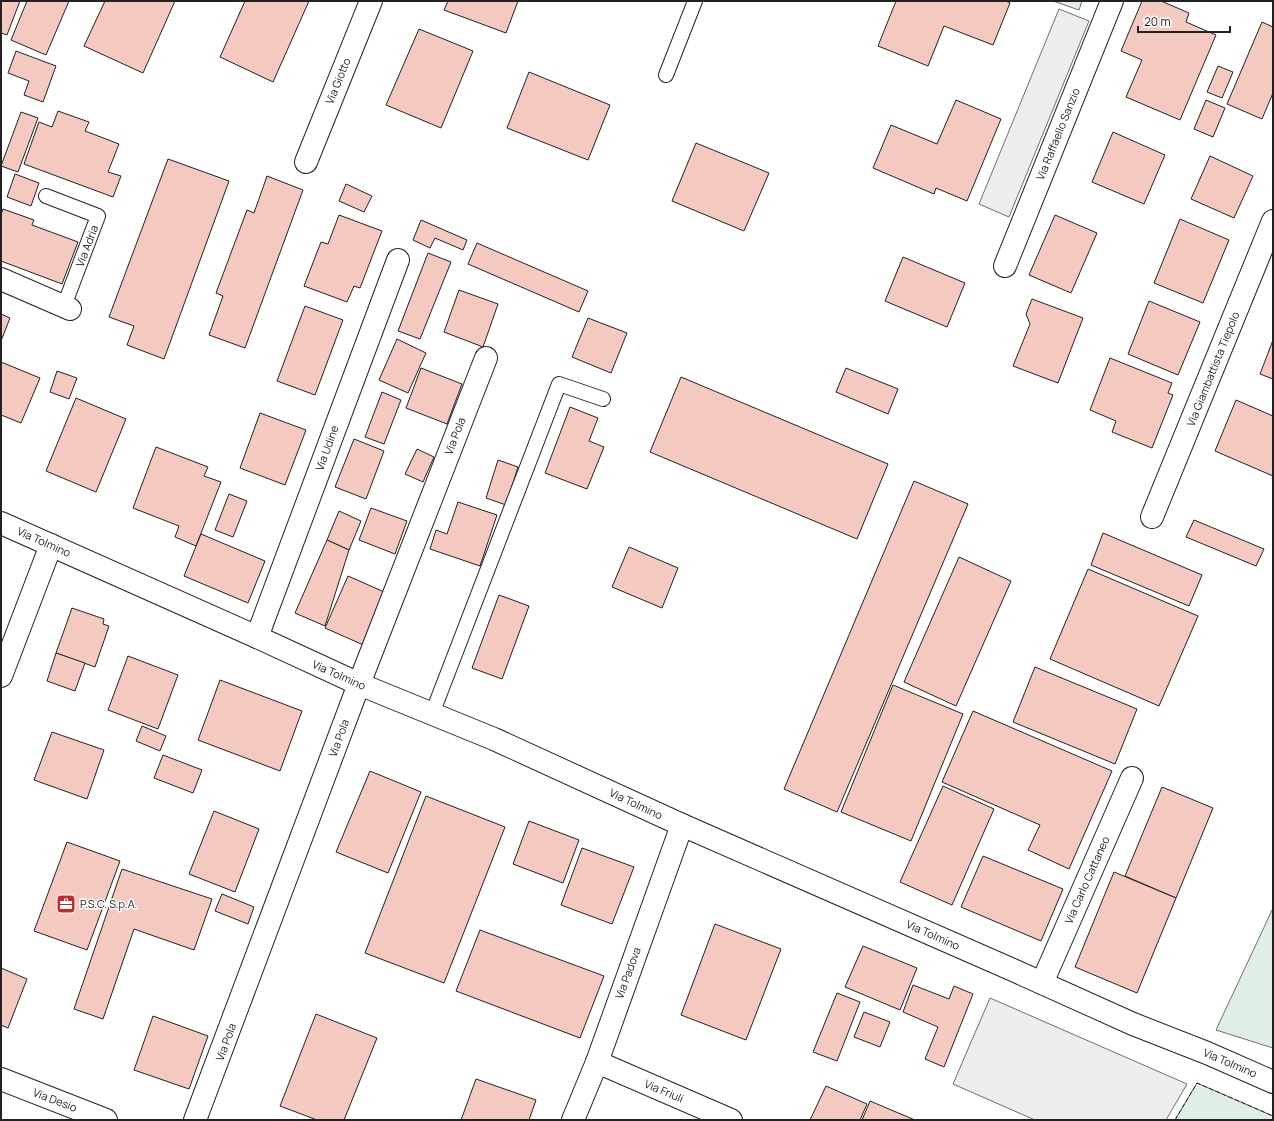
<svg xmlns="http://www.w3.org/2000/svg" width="1274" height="1121" viewBox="0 0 1274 1121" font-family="Manrope,sans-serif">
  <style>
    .green { fill: #e0efe3; stroke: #6f6f6f }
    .parking { fill: #ededed; stroke: #6f6f6f }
    .building { fill: #f3c9c0; stroke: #222 }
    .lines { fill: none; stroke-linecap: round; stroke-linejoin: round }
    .service-casing { stroke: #222; stroke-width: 16 }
    .minor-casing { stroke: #222; stroke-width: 24 }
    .tertiary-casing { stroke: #222; stroke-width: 24 }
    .service { stroke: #fff; stroke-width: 14 }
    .minor { stroke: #fff; stroke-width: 22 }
    .tertiary { stroke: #fff; stroke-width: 22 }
    .fence { stroke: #222; stroke-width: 1; stroke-dasharray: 5 2; stroke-linecap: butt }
    .labels { text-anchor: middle; stroke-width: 3; stroke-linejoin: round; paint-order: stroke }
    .street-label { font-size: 11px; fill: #222; stroke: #fff }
    .poi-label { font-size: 11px; fill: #222; stroke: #fff; text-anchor: start }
  </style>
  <rect width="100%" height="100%" fill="#fff"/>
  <g class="green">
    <path d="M 1053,1 L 1082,1 L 1079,10 Z"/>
    <path d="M 1273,908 L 1273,1048 L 1216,1030 Z"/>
    <path d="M 1197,1083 L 1273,1116 L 1273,1120 L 1175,1120 Z"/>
  </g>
  <g class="parking">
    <path d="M 1059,9 L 1089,21 L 1009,217 L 979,204 Z"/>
    <path d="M 990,998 L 1187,1084 L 1166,1120 L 1035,1120 L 953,1084 Z"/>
  </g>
  <g class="building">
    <path d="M 1,1 L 20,1 L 7,35 L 1,33 Z"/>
    <path d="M 27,1 L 69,1 L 46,55 L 11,40 Z"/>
    <path d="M 105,1 L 175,1 L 143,73 L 84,46 Z"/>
    <path d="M 245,1 L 309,1 L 273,82 L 220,57 Z"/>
    <path d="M 448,1 L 518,1 L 506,33 L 444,10 Z"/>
    <path d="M 896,1 L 1006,1 L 1010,3 L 993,45 L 944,26 L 928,66 L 878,46 Z"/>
    <path d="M 1142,1 L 1161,1 L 1189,13 L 1186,22 L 1216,35 L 1180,120 L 1126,97 L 1142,60 L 1121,51 Z"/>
    <path d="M 1262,22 L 1273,27 L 1273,93 L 1262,119 L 1227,104 Z"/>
    <path d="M 419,29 L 473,51 L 441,128 L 386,105 Z"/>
    <path d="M 16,51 L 56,66 L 43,102 L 24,95 L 29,81 L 8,73 Z"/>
    <path d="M 1218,66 L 1233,72 L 1222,98 L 1207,92 Z"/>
    <path d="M 529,72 L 610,105 L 588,160 L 507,128 Z"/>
    <path d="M 956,100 L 1001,119 L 967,201 L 936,188 L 934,194 L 873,168 L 891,125 L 937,144 Z"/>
    <path d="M 1206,100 L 1225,108 L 1213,137 L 1194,129 Z"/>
    <path d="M 58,111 L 89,122 L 85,131 L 119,144 L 108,172 L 121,176 L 113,197 L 24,164 L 39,122 L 52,127 Z"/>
    <path d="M 21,112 L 38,118 L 18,172 L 1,166 Z"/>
    <path d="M 1113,132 L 1165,155 L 1144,204 L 1092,182 Z"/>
    <path d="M 696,143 L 769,173 L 744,231 L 672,201 Z"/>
    <path d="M 1210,156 L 1253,176 L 1234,218 L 1191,199 Z"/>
    <path d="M 168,159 L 229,181 L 164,359 L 127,345 L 134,326 L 109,317 Z"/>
    <path d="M 15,174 L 39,183 L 31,206 L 7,197 Z"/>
    <path d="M 267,176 L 303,190 L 245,348 L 209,335 L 223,296 L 216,293 L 247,210 L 254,213 Z"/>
    <path d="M 346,184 L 372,196 L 364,212 L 339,201 Z"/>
    <path d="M 3,209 L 34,220 L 32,225 L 78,242 L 62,284 L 1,261 L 1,215 Z"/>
    <path d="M 339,215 L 382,231 L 360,288 L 354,286 L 347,302 L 304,286 L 321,242 L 328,244 Z"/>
    <path d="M 1055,215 L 1097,233 L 1071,293 L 1029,275 Z"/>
    <path d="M 1180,219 L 1229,240 L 1203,303 L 1154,283 Z"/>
    <path d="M 421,220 L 467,240 L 463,250 L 435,238 L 430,248 L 413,240 Z"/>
    <path d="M 477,243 L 588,291 L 579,312 L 468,264 Z"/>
    <path d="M 428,253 L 451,262 L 420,339 L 398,331 Z"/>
    <path d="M 903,257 L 965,283 L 947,327 L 885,301 Z"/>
    <path d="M 459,290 L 498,304 L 483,347 L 444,332 Z"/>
    <path d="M 1032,299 L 1083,318 L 1058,383 L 1013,366 L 1030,324 L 1026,314 Z"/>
    <path d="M 1149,301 L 1200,322 L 1178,375 L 1128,354 Z"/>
    <path d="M 305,306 L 343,320 L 315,395 L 277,381 Z"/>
    <path d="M 1,314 L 10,318 L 1,341 Z"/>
    <path d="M 588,318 L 627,333 L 611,373 L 572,357 Z"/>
    <path d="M 397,339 L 426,353 L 408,393 L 379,380 Z"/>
    <path d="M 1273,340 L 1273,379 L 1260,374 Z"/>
    <path d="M 1110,358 L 1172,383 L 1168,393 L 1173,395 L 1152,448 L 1112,432 L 1116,421 L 1090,410 Z"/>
    <path d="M 1,362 L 40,378 L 21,423 L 1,415 Z"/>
    <path d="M 421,368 L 462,384 L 447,424 L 406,408 Z"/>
    <path d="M 846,368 L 898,389 L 888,414 L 836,392 Z"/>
    <path d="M 57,371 L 77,378 L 69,399 L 50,392 Z"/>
    <path d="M 681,377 L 888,464 L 857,539 L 650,452 Z"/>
    <path d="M 382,392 L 401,400 L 384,444 L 365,437 Z"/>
    <path d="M 76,398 L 126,419 L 96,492 L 46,471 Z"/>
    <path d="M 1236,400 L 1273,416 L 1273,476 L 1215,451 Z"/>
    <path d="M 570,407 L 598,418 L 589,441 L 604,447 L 587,489 L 545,473 Z"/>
    <path d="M 260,413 L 306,430 L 285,485 L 240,468 Z"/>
    <path d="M 354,439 L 384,451 L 366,499 L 335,487 Z"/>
    <path d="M 156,447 L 208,467 L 204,476 L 221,482 L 196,546 L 175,537 L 179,526 L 133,508 Z"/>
    <path d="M 417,449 L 434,457 L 423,482 L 405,474 Z"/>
    <path d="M 498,460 L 518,467 L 506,505 L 486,498 Z"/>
    <path d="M 914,481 L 968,504 L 837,812 L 784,789 Z"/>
    <path d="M 229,494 L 247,501 L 233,537 L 215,530 Z"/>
    <path d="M 458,502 L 497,515 L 480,566 L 430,549 L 436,530 L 447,534 Z"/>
    <path d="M 371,508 L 407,521 L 395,554 L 359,540 Z"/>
    <path d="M 339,511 L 361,521 L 349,550 L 327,540 Z"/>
    <path d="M 1194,520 L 1264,549 L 1256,566 L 1186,537 Z"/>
    <path d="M 1103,533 L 1202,575 L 1189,606 L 1091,565 Z"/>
    <path d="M 201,534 L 265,561 L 248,603 L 184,576 Z"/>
    <path d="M 327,540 L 349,550 L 325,626 L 295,613 Z"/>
    <path d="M 629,547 L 678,568 L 662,608 L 612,587 Z"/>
    <path d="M 959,557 L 1011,581 L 956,706 L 904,682 Z"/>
    <path d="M 1088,569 L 1198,616 L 1159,706 L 1050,659 Z"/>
    <path d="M 348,576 L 391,595 L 368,647 L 325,628 Z"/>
    <path d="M 499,595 L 529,606 L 502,679 L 472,668 Z"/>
    <path d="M 72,608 L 104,619 L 103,624 L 109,626 L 95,667 L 56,653 Z"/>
    <path d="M 56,653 L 85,663 L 75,691 L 47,681 Z"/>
    <path d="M 128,656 L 178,675 L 158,729 L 108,710 Z"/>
    <path d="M 1035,667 L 1137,709 L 1115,764 L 1013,722 Z"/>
    <path d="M 220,680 L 302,711 L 280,771 L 198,740 Z"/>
    <path d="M 893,685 L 963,714 L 911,841 L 841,812 Z"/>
    <path d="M 973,711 L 1112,771 L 1069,869 L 1028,850 L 1040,825 L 942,782 Z"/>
    <path d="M 142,726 L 166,736 L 160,751 L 136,741 Z"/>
    <path d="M 52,732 L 104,750 L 87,799 L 34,780 Z"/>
    <path d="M 163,755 L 202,770 L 193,793 L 154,778 Z"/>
    <path d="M 370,771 L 421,792 L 388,873 L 336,852 Z"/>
    <path d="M 943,786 L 994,809 L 952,905 L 900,882 Z"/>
    <path d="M 1162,787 L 1213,808 L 1176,898 L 1125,876 Z"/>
    <path d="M 426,796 L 505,827 L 444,983 L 365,953 Z"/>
    <path d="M 214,811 L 259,829 L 235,892 L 189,874 Z"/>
    <path d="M 529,821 L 579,840 L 563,883 L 513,864 Z"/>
    <path d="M 67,842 L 120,861 L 87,950 L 34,931 Z"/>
    <path d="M 582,848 L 634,867 L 612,924 L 561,905 Z"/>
    <path d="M 983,856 L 1063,889 L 1041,941 L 961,907 Z"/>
    <path d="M 122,869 L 212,899 L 194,950 L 134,929 L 103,1019 L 74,1009 Z"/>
    <path d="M 1114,872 L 1176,898 L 1137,993 L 1075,967 Z"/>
    <path d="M 222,894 L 254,907 L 248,924 L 215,911 Z"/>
    <path d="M 715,924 L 781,949 L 746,1040 L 681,1015 Z"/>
    <path d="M 480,930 L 604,976 L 580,1038 L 456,991 Z"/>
    <path d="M 863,946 L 917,968 L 900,1010 L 845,987 Z"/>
    <path d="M 1,968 L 27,979 L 8,1028 L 1,1025 Z"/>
    <path d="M 913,985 L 949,999 L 954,986 L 973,994 L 944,1067 L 925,1059 L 938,1027 L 903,1012 Z"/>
    <path d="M 837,993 L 860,1002 L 837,1061 L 813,1052 Z"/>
    <path d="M 864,1012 L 890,1022 L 880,1047 L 854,1037 Z"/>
    <path d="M 316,1014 L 377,1038 L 344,1120 L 317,1120 L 280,1106 Z"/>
    <path d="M 153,1016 L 208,1036 L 189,1089 L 134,1070 Z"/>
    <path d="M 476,1079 L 536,1100 L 529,1120 L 461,1120 Z"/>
    <path d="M 826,1086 L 867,1104 L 860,1120 L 810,1120 Z"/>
    <path d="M 870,1101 L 915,1120 L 862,1120 Z"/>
  </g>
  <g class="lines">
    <defs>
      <g id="service">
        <path d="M 666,75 L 695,1"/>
        <path d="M 46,196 L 98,216 L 64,306"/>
        <path d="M 432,714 L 559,384 L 603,399"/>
      </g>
      <g id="minor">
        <path d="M 306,162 L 371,1"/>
        <path d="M 1005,266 L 1112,1"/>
        <path d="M 1,279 L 70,309"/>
        <path d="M 1152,517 L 1273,221"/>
        <path d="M 1,523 L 257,637 L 359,684 L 494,739 L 682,825 L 1013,970 L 1133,1024 L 1207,1053 L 1273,1082"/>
        <path d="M 257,637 L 398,260"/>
        <path d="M 1,676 L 51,545"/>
        <path d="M 1042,983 L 1132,778"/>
        <path d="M 597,1062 L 731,1120"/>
        <path d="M 195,1120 L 359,684 L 486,358"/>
        <path d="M 573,1120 L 597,1062 L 682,825"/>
      </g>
      <path id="tertiary" d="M 1,1079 L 106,1120"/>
    </defs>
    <use href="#service" class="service-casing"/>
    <use href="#minor" class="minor-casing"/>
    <use href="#tertiary" class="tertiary-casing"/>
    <use href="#service" class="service"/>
    <use href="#minor" class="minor"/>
    <use href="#tertiary" class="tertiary"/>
    <path class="fence" d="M 1175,1120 L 1197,1083 L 1273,1116"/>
  </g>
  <defs>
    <symbol id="office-square" viewBox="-11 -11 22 22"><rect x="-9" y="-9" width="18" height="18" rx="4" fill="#c62828" stroke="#fff"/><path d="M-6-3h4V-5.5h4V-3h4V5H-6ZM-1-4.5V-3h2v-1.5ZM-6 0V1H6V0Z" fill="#fff"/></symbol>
  </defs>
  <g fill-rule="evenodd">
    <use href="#office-square" x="55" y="893" width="22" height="22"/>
  </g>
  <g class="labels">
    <g class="street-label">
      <text transform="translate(338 81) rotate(-68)" y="4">Via Giotto</text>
      <text transform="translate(1058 134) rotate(-68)" y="4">Via Raffaello Sanzio</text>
      <text transform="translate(87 246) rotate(-69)" y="4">Via Adria</text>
      <text transform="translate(1213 369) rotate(-68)" y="4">Via Giambattista Tiepolo</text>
      <text transform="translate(455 436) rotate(-69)" y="4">Via Pola</text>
      <text transform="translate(327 448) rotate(-70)" y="4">Via Udine</text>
      <text transform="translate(44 542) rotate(24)" y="4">Via Tolmino</text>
      <text transform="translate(339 675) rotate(24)" y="4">Via Tolmino</text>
      <text transform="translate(339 738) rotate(-70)" y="4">Via Pola</text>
      <text transform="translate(636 804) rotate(25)" y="4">Via Tolmino</text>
      <text transform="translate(1087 880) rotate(-66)" y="4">Via Carlo Cattaneo</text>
      <text transform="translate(933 935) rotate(24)" y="4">Via Tolmino</text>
      <text transform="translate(628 973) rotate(-70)" y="4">Via Padova</text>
      <text transform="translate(226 1042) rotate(-70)" y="4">Via Pola</text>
      <text transform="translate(1230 1063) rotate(23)" y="4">Via Tolmino</text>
      <text transform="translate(664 1091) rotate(23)" y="4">Via Friuli</text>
      <text transform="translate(55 1100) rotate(21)" y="4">Via Desio</text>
    </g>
    <g class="poi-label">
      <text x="80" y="908">P.S.C. S.p.A.</text>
    </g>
  </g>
  <rect width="1274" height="1121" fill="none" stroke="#222222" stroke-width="4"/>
  <path d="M1138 26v6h92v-6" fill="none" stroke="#222222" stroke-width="2"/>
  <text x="1144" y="26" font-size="12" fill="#222222" stroke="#ffffff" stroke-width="3" paint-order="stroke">20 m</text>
</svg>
